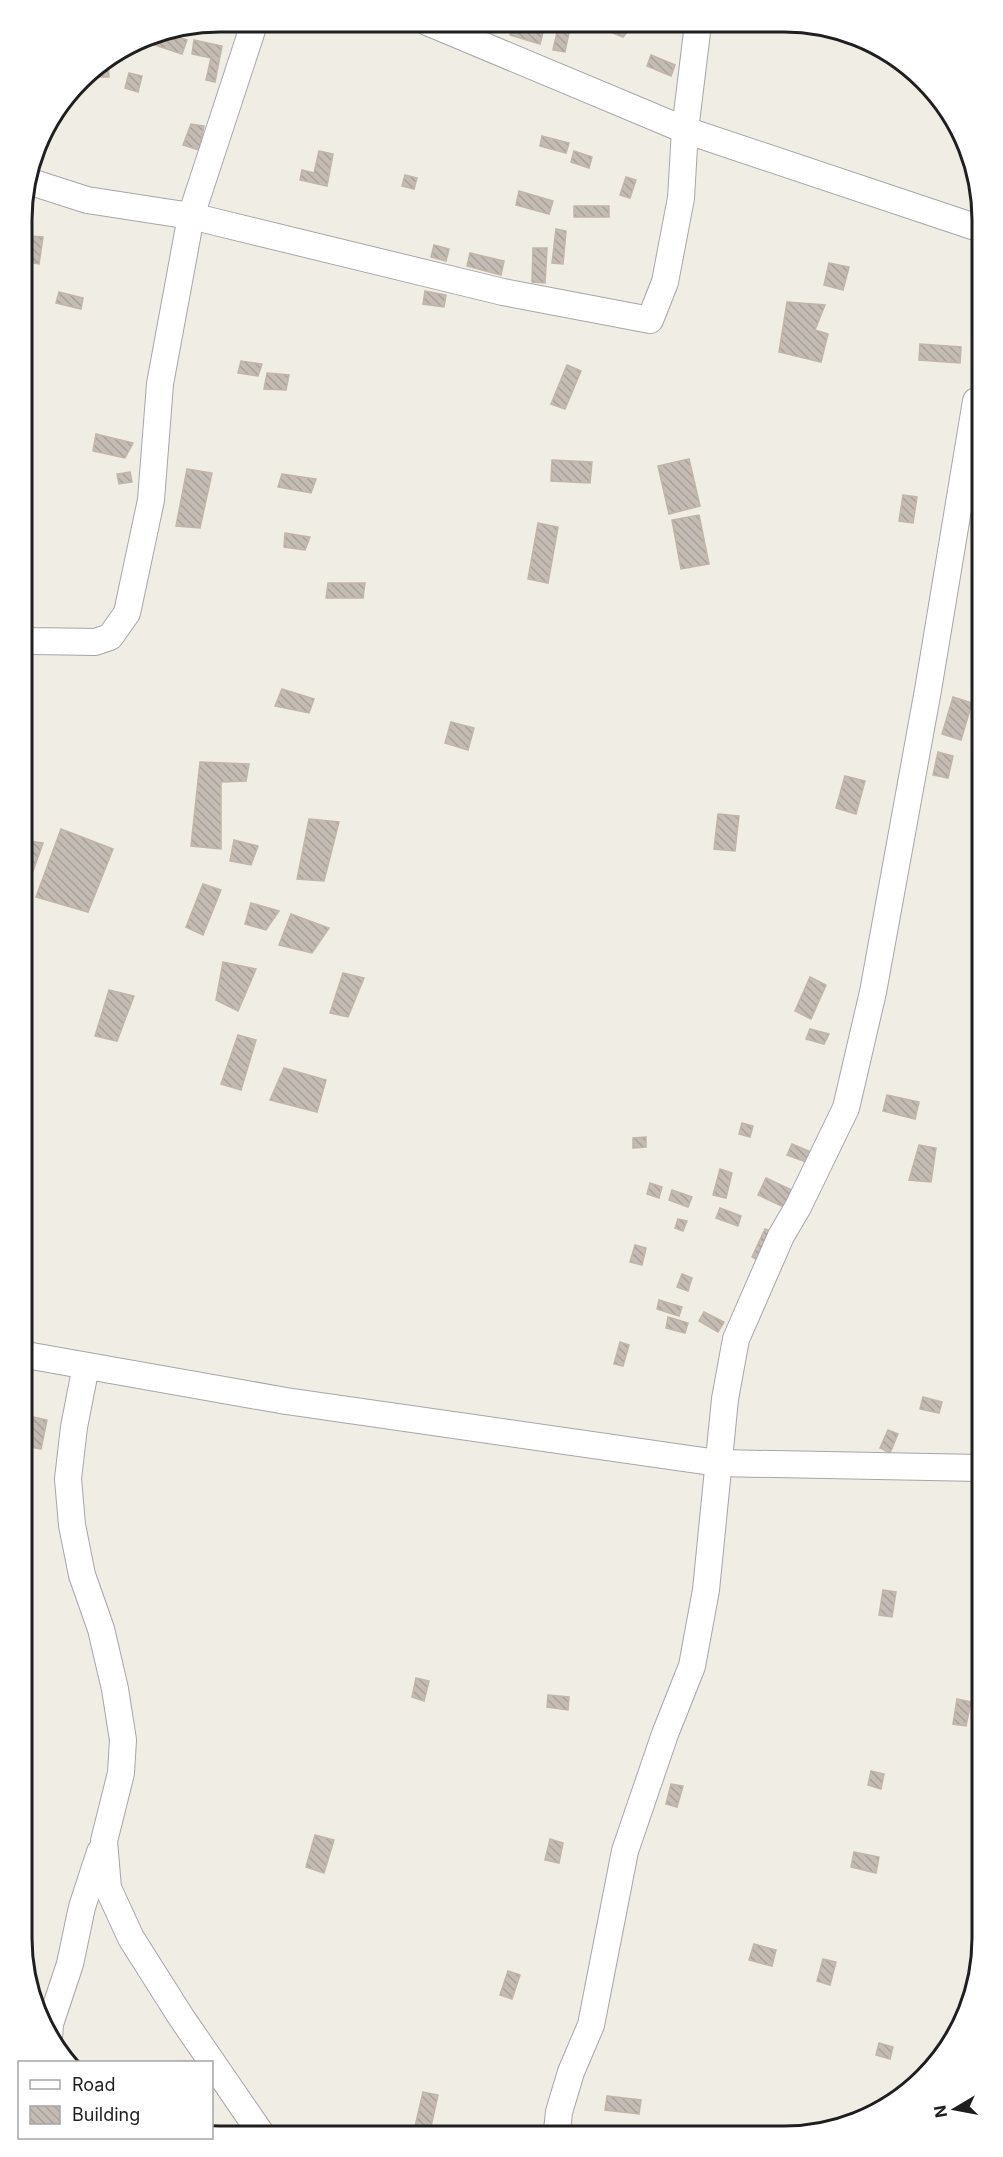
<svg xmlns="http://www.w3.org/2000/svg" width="1003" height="2157" viewBox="0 0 1003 2157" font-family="Inter,sans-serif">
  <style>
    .building { fill: url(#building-back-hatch); stroke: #c1b5a7; stroke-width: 1.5 }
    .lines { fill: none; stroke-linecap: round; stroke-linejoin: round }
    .minor-casing { stroke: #a6a6a6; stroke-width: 28 }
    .minor { stroke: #fff; stroke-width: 26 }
    .rim { fill: none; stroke: #1f1f1f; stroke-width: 3 }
  </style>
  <defs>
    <pattern id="building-back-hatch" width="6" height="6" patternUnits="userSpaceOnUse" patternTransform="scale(1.5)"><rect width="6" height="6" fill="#c4bcb4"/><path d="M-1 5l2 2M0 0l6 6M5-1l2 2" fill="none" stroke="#a8a19a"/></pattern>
  </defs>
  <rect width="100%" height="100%" fill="#f0ede5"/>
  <g class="building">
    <path d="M 513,23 L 528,23 L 527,28 L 543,33 L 540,44 L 510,35 Z"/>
    <path d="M 559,23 L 571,23 L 565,52 L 553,50 Z"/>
    <path d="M 599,23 L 618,23 L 629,30 L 623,37 L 598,27 Z"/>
    <path d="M 162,32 L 187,40 L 182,54 L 152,44 L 154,34 Z"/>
    <path d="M 194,40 L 222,46 L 215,82 L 206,80 L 211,58 L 192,54 Z"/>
    <path d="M 651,55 L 675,65 L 671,76 L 647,66 Z"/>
    <path d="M 99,64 L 108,64 L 109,77 L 84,77 L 88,70 Z"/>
    <path d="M 129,73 L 142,76 L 138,92 L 125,88 Z"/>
    <path d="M 191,124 L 204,126 L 199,150 L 183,145 Z"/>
    <path d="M 542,136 L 569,143 L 566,153 L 540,146 Z"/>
    <path d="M 319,151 L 333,154 L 327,186 L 300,180 L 302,170 L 314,173 Z"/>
    <path d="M 574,151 L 592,157 L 589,168 L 571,162 Z"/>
    <path d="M 405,175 L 417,178 L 414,189 L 402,186 Z"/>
    <path d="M 626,177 L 636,180 L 630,198 L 620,195 Z"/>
    <path d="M 519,191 L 553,201 L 549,214 L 516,205 Z"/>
    <rect x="574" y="206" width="35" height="11"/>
    <path d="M 556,229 L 566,231 L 563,264 L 552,263 Z"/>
    <path d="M 30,236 L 43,237 L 39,264 L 27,262 Z"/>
    <path d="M 434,245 L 449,249 L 446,261 L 431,257 Z"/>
    <path d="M 533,248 L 547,248 L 545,283 L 532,282 Z"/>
    <path d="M 470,253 L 504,261 L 501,275 L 467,266 Z"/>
    <path d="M 829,263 L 849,267 L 843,290 L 824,285 Z"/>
    <path d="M 425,291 L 446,295 L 444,307 L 423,304 Z"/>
    <path d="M 59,292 L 83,298 L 81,309 L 56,303 Z"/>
    <path d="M 787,302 L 825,305 L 815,330 L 828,334 L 821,362 L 779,352 Z"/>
    <path d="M 920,344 L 961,347 L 960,363 L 919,360 Z"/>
    <path d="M 241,361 L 262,364 L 258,376 L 238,373 Z"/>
    <path d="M 567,365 L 581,371 L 565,409 L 551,404 Z"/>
    <path d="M 267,373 L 289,375 L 286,390 L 264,389 Z"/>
    <path d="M 96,434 L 133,443 L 125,458 L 93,451 Z"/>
    <path d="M 689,459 L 700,506 L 669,514 L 658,466 Z"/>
    <path d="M 552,460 L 592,462 L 590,483 L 551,481 Z"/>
    <path d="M 187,469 L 212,473 L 200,528 L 176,526 Z"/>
    <path d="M 130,472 L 132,482 L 119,484 L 117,474 Z"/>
    <path d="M 282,474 L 316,479 L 311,493 L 278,487 Z"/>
    <path d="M 903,495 L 917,497 L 913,523 L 899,521 Z"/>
    <path d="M 699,515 L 709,564 L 681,569 L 672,520 Z"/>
    <path d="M 538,523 L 558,527 L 548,583 L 528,579 Z"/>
    <path d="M 285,533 L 310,537 L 305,550 L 284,547 Z"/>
    <path d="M 328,583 L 365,583 L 363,598 L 326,598 Z"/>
    <path d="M 23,656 L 32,658 L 24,684 L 23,684 Z"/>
    <path d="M 282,689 L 314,699 L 309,713 L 275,706 Z"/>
    <path d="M 953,697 L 972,703 L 961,740 L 942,734 Z"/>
    <path d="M 451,722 L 474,728 L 468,750 L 445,743 Z"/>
    <path d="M 938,752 L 953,756 L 948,778 L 933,775 Z"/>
    <path d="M 200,762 L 249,764 L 246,781 L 221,782 L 221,849 L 191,846 Z"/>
    <path d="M 845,776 L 865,781 L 856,814 L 836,808 Z"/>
    <path d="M 718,814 L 739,816 L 735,851 L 714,849 Z"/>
    <path d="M 309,819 L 339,822 L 324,881 L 297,879 Z"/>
    <path d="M 61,829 L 113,849 L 88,912 L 36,897 Z"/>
    <path d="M 24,840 L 43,843 L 33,871 L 24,869 Z"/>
    <path d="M 234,840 L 258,846 L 251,865 L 230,861 Z"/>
    <path d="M 203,884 L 221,890 L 203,935 L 186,927 Z"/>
    <path d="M 251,903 L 279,911 L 266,930 L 245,924 Z"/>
    <path d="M 291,914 L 329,928 L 312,953 L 279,945 Z"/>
    <path d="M 223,962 L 256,969 L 238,1011 L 216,1000 Z"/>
    <path d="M 343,973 L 364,978 L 348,1017 L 330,1013 Z"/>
    <path d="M 810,977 L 826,985 L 811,1019 L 795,1011 Z"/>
    <path d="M 109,990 L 134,996 L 117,1041 L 95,1036 Z"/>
    <path d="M 810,1029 L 829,1034 L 824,1044 L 806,1039 Z"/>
    <path d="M 238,1035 L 256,1040 L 241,1090 L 221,1084 Z"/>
    <path d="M 284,1068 L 326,1080 L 317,1112 L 270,1100 Z"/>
    <path d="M 887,1095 L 919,1102 L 915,1119 L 883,1111 Z"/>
    <path d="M 742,1123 L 753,1126 L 750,1137 L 739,1134 Z"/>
    <path d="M 646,1137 L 646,1147 L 633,1148 L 633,1138 Z"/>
    <path d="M 792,1144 L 813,1153 L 809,1163 L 787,1155 Z"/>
    <path d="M 919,1145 L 936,1148 L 931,1182 L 909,1180 Z"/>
    <path d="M 720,1169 L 732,1173 L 726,1198 L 713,1195 Z"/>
    <path d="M 766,1178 L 794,1191 L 786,1208 L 758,1195 Z"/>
    <path d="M 650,1183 L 662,1187 L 659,1198 L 647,1194 Z"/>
    <path d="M 672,1190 L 692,1197 L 688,1207 L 669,1200 Z"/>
    <path d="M 720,1208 L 741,1216 L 738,1226 L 716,1218 Z"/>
    <path d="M 678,1219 L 687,1221 L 683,1231 L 675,1228 Z"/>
    <path d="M 765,1229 L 775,1233 L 761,1262 L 752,1257 Z"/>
    <path d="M 635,1245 L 646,1248 L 642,1265 L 630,1262 Z"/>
    <path d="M 682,1274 L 692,1278 L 688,1291 L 677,1287 Z"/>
    <path d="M 659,1300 L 682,1307 L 679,1316 L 657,1309 Z"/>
    <path d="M 704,1312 L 724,1322 L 718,1332 L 699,1321 Z"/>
    <path d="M 668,1317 L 688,1323 L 685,1333 L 666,1328 Z"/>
    <path d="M 620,1342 L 629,1345 L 623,1366 L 614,1364 Z"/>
    <path d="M 923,1397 L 942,1402 L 939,1413 L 920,1409 Z"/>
    <path d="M 29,1416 L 47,1420 L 41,1449 L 26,1446 L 26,1432 Z"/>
    <path d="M 888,1430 L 898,1434 L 890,1453 L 880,1448 Z"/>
    <path d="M 883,1590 L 896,1592 L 892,1617 L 879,1615 Z"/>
    <path d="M 416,1678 L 429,1681 L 424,1701 L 412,1697 Z"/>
    <path d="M 548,1695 L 569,1697 L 568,1710 L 547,1707 Z"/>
    <path d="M 957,1699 L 971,1702 L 966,1726 L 953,1724 Z"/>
    <path d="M 871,1771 L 884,1774 L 881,1789 L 868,1785 Z"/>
    <path d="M 671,1784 L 683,1786 L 677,1807 L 666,1804 Z"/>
    <path d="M 315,1835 L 334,1840 L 324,1873 L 306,1867 Z"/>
    <path d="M 550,1839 L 563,1843 L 559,1863 L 545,1860 Z"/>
    <path d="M 854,1852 L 879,1857 L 876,1873 L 851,1867 Z"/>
    <path d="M 754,1944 L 776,1950 L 772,1966 L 749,1960 Z"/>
    <path d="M 823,1959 L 836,1962 L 830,1985 L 817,1981 Z"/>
    <path d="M 508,1971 L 520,1975 L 512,1999 L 500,1995 Z"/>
    <path d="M 879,2043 L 893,2047 L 890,2059 L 876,2055 Z"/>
    <path d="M 423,2092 L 438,2095 L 430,2131 L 414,2131 Z"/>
    <path d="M 607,2096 L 641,2100 L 639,2114 L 605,2110 Z"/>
  </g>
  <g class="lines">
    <defs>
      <g id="minor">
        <path d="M 255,21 L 191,216 L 503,292 L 650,320 L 665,282 L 681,198 L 685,130 L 975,227"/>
        <path d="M 427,22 L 685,130 L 698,24"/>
        <path d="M 23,638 L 32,641 L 95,642 L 110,637 L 127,613 L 151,500 L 160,384 L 191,216 L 87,200 L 28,181"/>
        <path d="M 26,1355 L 286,1401 L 718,1463 L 980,1468"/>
        <path d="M 86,1366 L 74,1427 L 68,1479 L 72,1525 L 82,1575 L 101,1629 L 115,1689 L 123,1740 L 121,1773 L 104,1841 L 108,1888 L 131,1938 L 181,2017 L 260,2132"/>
        <path d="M 49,2039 L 50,2024 L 70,1964 L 82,1907 L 100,1852"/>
        <path d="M 557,2130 L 559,2112 L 571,2072 L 591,2025 L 625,1851 L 665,1734 L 692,1666 L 706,1590 L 725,1399 L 736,1339 L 781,1236 L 798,1207 L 846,1108 L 873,992 L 928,690 L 976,401"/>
      </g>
    </defs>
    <use href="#minor" class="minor-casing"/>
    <use href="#minor" class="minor"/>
  </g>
  <path d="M0 0H1003V2157H0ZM220 32H784A188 188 0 0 1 972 220V1938A188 188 0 0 1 784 2126H220A188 188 0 0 1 32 1938V220A188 188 0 0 1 220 32Z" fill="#fff" fill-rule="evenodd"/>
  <path class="rim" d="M220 32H784A188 188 0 0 1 972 220V1938A188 188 0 0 1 784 2126H220A188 188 0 0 1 32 1938V220A188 188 0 0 1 220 32Z"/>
  <rect x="18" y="2061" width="195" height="78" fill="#ffffff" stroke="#a5a5a5" stroke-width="1.5"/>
  <rect x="30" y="2080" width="30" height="9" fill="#ffffff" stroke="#a5a5a5" stroke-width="1.5"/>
  <text x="72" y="2091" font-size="18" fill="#1f1f1f">Road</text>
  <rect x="30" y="2106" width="30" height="18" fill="url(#building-back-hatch)" stroke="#a5a5a5" stroke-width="1.5"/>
  <text x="72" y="2121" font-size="18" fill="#1f1f1f">Building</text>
  <g transform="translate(955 2109) rotate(260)" stroke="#ffffff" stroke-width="4.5" paint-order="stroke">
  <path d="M0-4.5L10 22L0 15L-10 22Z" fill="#1f1f1f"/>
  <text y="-9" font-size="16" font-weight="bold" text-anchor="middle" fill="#1f1f1f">N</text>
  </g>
</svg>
